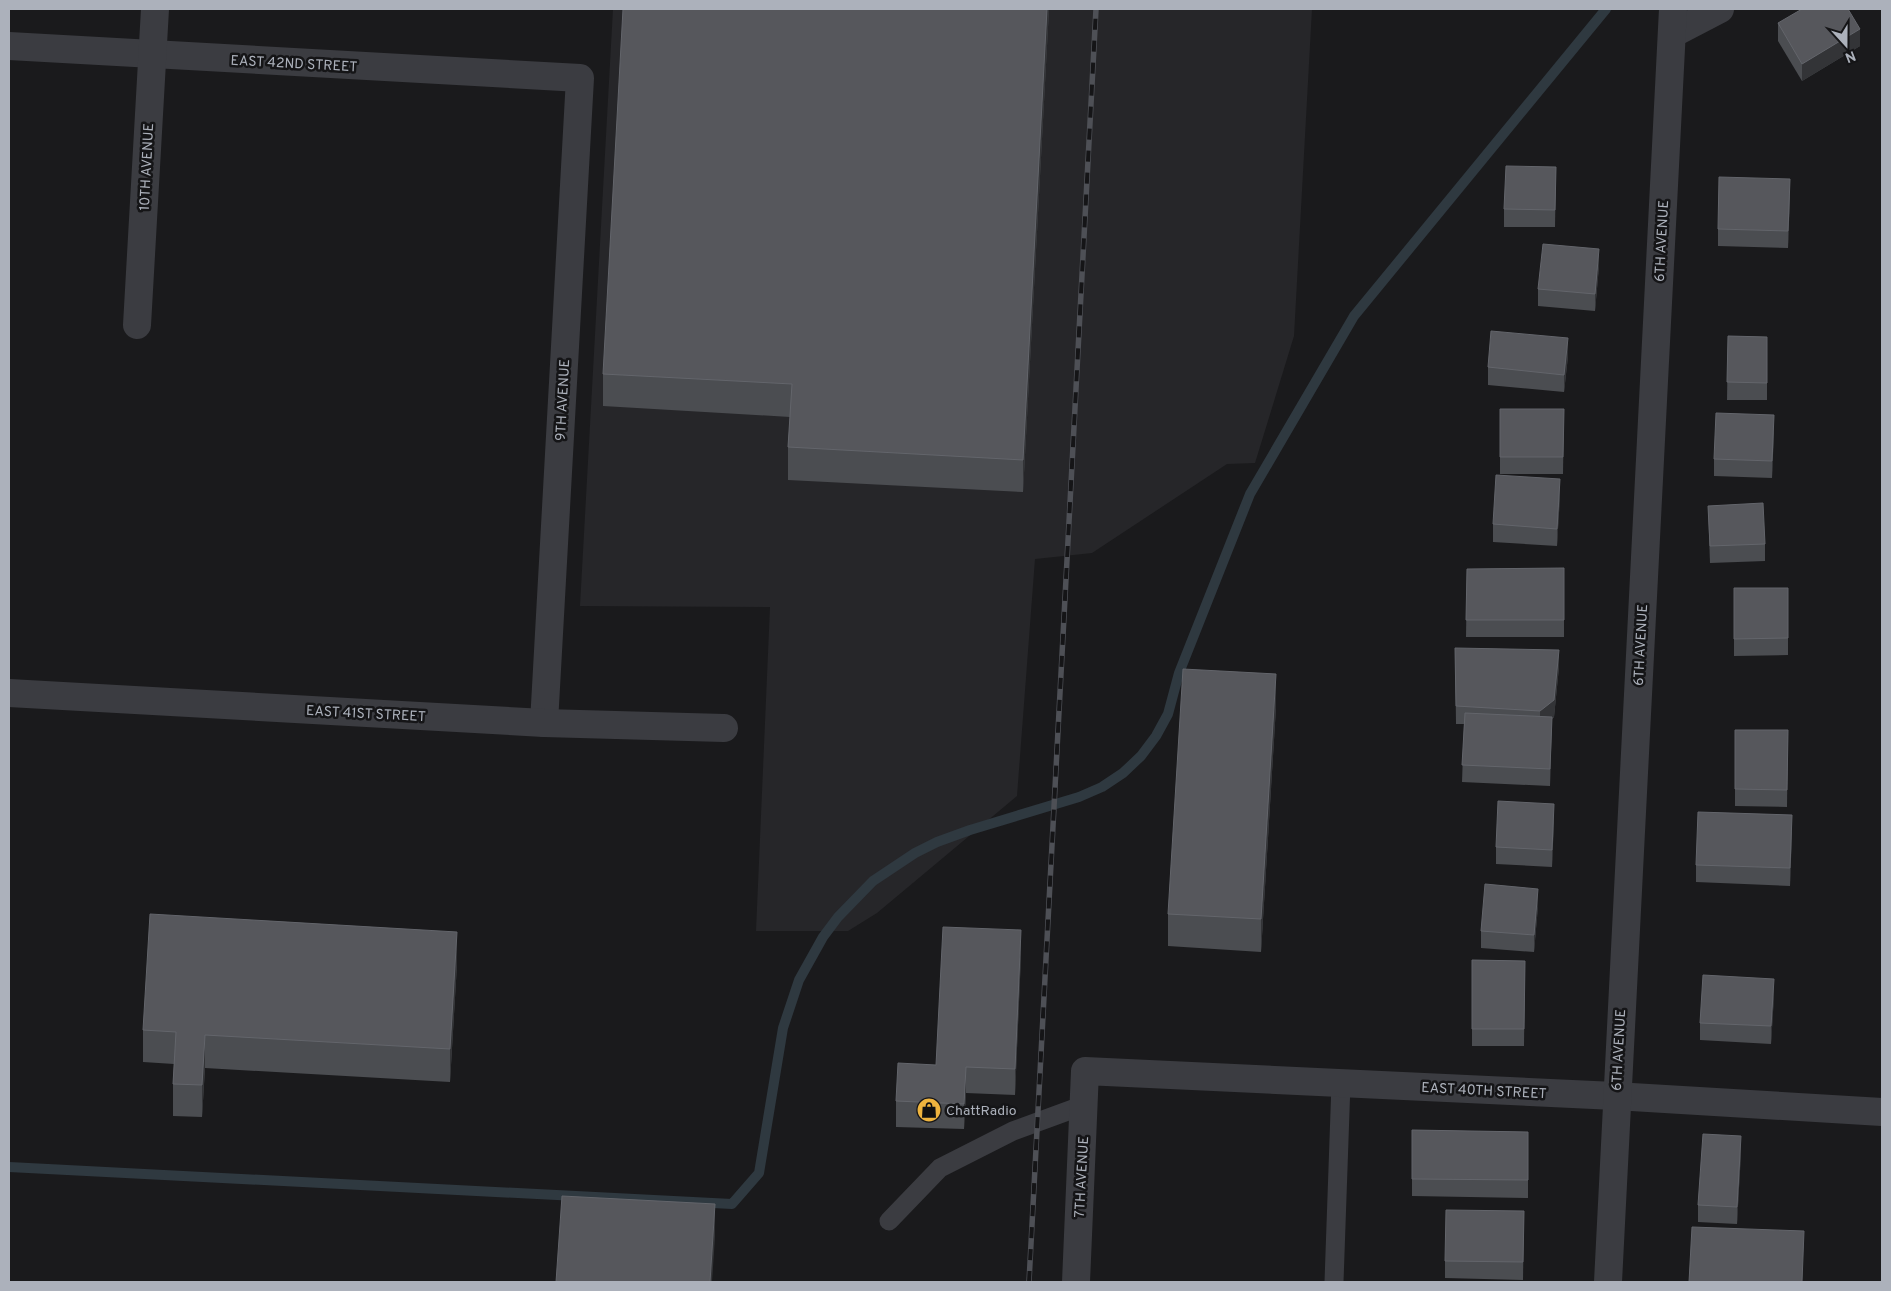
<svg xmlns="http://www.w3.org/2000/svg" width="1891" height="1291" viewBox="0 0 1891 1291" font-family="Overpass,sans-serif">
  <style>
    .built { fill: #262629 }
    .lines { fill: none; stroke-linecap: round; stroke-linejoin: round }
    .stream { stroke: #2f3940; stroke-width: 10 }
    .service { stroke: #3b3c41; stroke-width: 19 }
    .minor { stroke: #3b3c41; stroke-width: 28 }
    .rail-casing { stroke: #4e5056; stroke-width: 5.5 }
    .rail { stroke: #151517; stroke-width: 4; stroke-dasharray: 11; stroke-linecap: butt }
    .wall { fill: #4b4d51 }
    .shaded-wall { fill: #333437 }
    .building { fill: #56575c; stroke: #63656b }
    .labels { text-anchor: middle; stroke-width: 5; stroke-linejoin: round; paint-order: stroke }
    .street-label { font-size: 14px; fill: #acb1bb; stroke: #151517 }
    .poi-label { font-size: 14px; fill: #acb1bb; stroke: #151517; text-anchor: start }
  </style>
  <rect width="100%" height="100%" fill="#1a1a1c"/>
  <path class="built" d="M 613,9 L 1312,9 L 1294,336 L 1255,463 L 1227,464 L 1092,553 L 1035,559 L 1017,796 L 877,913 L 848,931 L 756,931 L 770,607 L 580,606 Z"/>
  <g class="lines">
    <path class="stream" d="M 9,1167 L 732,1204 L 759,1173 L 783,1028 L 799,980 L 823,937 L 838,917 L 873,881 L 915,853 L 937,842 L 970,830 L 1079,797 L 1102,787 L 1123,773 L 1141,756 L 1156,736 L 1168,714 L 1179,673 L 1250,494 L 1354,316 L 1606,9"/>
    <g class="service">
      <path d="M 889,1221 L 940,1168 L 1013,1131 L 1084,1105"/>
      <path d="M 1334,1282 L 1341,1083"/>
    </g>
    <g class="minor">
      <path d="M 1672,34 L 1720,9"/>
      <path d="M 9,46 L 580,78 L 544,723"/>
      <path d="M 137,325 L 155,9"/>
      <path d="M 9,693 L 544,723 L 724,728"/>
      <path d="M 1076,1282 L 1085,1071 L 1615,1096 L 1882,1112"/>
      <path d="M 1608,1282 L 1673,9"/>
    </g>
    <defs>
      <path id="rail" d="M 1029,1282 L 1096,9"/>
    </defs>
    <use href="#rail" class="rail-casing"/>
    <use href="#rail" class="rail"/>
  </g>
  <g class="wall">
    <path d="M 1049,9 L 1023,492 L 788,480 L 788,447 L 790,417 L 603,406 L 603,374 Z"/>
    <path d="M 1778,23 L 1860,46 L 1802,81 L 1778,41 Z"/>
    <path d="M 1556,167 L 1555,227 L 1504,227 L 1504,209 Z"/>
    <path d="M 1790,196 L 1788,248 L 1718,246 L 1718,229 Z"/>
    <path d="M 1599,266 L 1595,311 L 1538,306 L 1538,289 Z"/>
    <path d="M 1728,336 L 1767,337 L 1767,400 L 1727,400 Z"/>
    <path d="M 1568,356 L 1564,392 L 1488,385 L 1488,367 Z"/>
    <path d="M 1500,409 L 1564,409 L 1563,474 L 1500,474 Z"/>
    <path d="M 1774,432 L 1772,478 L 1714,476 L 1714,459 Z"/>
    <path d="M 1560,496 L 1557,546 L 1493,542 L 1493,524 Z"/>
    <path d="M 1708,506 L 1765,544 L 1765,561 L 1710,563 Z"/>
    <path d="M 1564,568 L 1564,637 L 1466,637 L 1467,569 Z"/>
    <path d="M 1734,588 L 1788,588 L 1788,655 L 1734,656 Z"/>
    <path d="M 1455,648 L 1559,667 L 1554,717 L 1552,719 L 1550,786 L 1462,782 L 1464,724 L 1456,724 Z"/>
    <path d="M 1276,707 L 1261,952 L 1168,946 L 1168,914 Z"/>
    <path d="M 1735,730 L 1788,730 L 1787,807 L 1735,806 Z"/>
    <path d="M 1554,821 L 1552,867 L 1496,864 L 1496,847 Z"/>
    <path d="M 1792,832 L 1790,886 L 1696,882 L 1696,865 Z"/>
    <path d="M 1538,906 L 1534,952 L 1481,948 L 1481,931 Z"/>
    <path d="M 1021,956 L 1015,1095 L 966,1093 L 964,1129 L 896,1127 L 896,1101 L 936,1065 Z"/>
    <path d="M 1472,960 L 1525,961 L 1524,1046 L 1472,1046 Z"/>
    <path d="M 457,964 L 450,1082 L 205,1068 L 202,1117 L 173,1116 L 173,1084 L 174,1064 L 143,1062 L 143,1030 Z"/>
    <path d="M 1774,996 L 1771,1044 L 1700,1040 L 1700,1023 Z"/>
    <path d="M 1412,1130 L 1528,1132 L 1528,1198 L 1412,1196 Z"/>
    <path d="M 1741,1153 L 1737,1224 L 1698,1222 L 1698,1205 Z"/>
    <path d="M 1524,1211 L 1523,1280 L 1445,1278 L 1445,1261 Z"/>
  </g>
  <g class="shaded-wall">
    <path d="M 1047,9 L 1049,9 L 1023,492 L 1023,460 Z"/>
    <path d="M 1860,29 L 1860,46 L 1802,81 L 1802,64 Z"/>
    <path d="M 1790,179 L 1790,196 L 1788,248 L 1788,231 Z"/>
    <path d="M 1599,249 L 1599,266 L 1595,311 L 1595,294 Z"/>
    <path d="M 1568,338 L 1568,356 L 1564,392 L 1564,375 Z"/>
    <path d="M 1774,415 L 1774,432 L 1772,478 L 1772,461 Z"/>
    <path d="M 1560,479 L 1560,496 L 1557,546 L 1557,529 Z"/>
    <path d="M 1559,650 L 1559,667 L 1554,717 L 1552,719 L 1550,786 L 1550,769 L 1540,729 L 1540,711 Z"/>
    <path d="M 1276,674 L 1276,707 L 1261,952 L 1261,919 Z"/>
    <path d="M 1554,804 L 1554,821 L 1552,867 L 1552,850 Z"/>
    <path d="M 1792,815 L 1792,832 L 1790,886 L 1790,868 Z"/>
    <path d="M 1538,889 L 1538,906 L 1534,952 L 1534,935 Z"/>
    <path d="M 1021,930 L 1021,956 L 1015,1095 L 1015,1069 Z"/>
    <path d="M 457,932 L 457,964 L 450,1082 L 450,1049 Z"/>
    <path d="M 1774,979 L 1774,996 L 1771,1044 L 1771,1026 Z"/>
    <path d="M 205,1035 L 205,1068 L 202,1117 L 202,1085 Z"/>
    <path d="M 966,1067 L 966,1093 L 964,1129 L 964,1104 Z"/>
    <path d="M 1741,1136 L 1741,1153 L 1737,1224 L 1737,1207 Z"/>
    <path d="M 715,1204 L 715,1237 L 712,1282 L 710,1282 Z"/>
  </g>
  <g class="building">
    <path d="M 623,9 L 1047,9 L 1023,460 L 788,447 L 792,384 L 603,374 Z"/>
    <path d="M 1802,9 L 1848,9 L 1860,29 L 1802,64 L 1778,23 Z"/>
    <path d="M 1506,166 L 1556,167 L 1555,210 L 1504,209 Z"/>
    <path d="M 1719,177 L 1790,179 L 1788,231 L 1718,229 Z"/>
    <path d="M 1543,244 L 1599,249 L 1595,294 L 1538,289 Z"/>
    <path d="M 1491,331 L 1568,338 L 1564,375 L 1488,367 Z"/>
    <path d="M 1728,336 L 1767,337 L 1767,383 L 1727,382 Z"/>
    <path d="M 1500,409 L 1564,409 L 1563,457 L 1500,457 Z"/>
    <path d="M 1716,413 L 1774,415 L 1772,461 L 1714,459 Z"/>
    <path d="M 1496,475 L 1560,479 L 1557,529 L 1493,524 Z"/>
    <path d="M 1763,503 L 1765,544 L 1710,546 L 1708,506 Z"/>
    <path d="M 1564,568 L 1564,620 L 1466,620 L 1467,569 Z"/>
    <path d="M 1734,588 L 1788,588 L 1788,638 L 1734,639 Z"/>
    <path d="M 1455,648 L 1559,650 L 1554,700 L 1540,711 L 1456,706 Z"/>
    <path d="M 1183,669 L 1276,674 L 1261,919 L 1168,914 Z"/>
    <path d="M 1465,713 L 1552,717 L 1550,769 L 1462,765 Z"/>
    <path d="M 1735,730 L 1788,730 L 1787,790 L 1735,789 Z"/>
    <path d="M 1498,801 L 1554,804 L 1552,850 L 1496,847 Z"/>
    <path d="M 1698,812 L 1792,815 L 1790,868 L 1696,865 Z"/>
    <path d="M 1485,884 L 1538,889 L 1534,935 L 1481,931 Z"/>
    <path d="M 150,914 L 457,932 L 450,1049 L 205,1035 L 202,1085 L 173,1084 L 176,1032 L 143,1030 Z"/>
    <path d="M 943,927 L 1021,930 L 1015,1069 L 966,1067 L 964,1104 L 896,1101 L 898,1063 L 936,1065 Z"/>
    <path d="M 1472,960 L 1525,961 L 1524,1029 L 1472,1029 Z"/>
    <path d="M 1703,975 L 1774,979 L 1771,1026 L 1700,1023 Z"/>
    <path d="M 1412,1130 L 1528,1132 L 1528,1180 L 1412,1179 Z"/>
    <path d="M 1703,1134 L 1741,1136 L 1737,1207 L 1698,1205 Z"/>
    <path d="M 562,1196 L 715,1204 L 710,1282 L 556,1282 Z"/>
    <path d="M 1446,1210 L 1524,1211 L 1523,1262 L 1445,1261 Z"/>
    <path d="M 1692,1227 L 1804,1231 L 1802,1282 L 1689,1282 Z"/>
  </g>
  <defs>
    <symbol id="shop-disc" viewBox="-11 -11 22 22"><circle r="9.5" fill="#efb43e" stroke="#151517"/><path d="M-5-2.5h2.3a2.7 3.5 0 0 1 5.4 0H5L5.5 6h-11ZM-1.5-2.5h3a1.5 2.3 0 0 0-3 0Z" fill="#111"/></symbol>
  </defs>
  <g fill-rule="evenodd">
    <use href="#shop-disc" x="915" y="1096" width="28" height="28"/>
  </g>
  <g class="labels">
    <g class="street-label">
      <text transform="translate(294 63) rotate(3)" y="5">EAST 42ND STREET</text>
      <text transform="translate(146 167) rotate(-87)" y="5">10TH AVENUE</text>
      <text transform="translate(1661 241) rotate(-87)" y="5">6TH AVENUE</text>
      <text transform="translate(562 400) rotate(-87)" y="5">9TH AVENUE</text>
      <text transform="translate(1640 645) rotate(-87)" y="5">6TH AVENUE</text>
      <text transform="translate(366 713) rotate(3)" y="5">EAST 41ST STREET</text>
      <text transform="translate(1618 1050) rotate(-87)" y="5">6TH AVENUE</text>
      <text transform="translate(1484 1090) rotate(3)" y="5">EAST 40TH STREET</text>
      <text transform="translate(1081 1177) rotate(-87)" y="5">7TH AVENUE</text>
    </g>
    <g class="poi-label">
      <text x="946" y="1115">ChattRadio</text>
    </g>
  </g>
  <rect width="1891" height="1291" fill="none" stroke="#acb1bb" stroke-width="20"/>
  <g transform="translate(1846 45) rotate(159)" stroke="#151517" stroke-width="4" paint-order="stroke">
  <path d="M0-4L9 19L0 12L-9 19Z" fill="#acb1bb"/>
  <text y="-8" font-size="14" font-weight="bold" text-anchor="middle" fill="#acb1bb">N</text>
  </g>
</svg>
